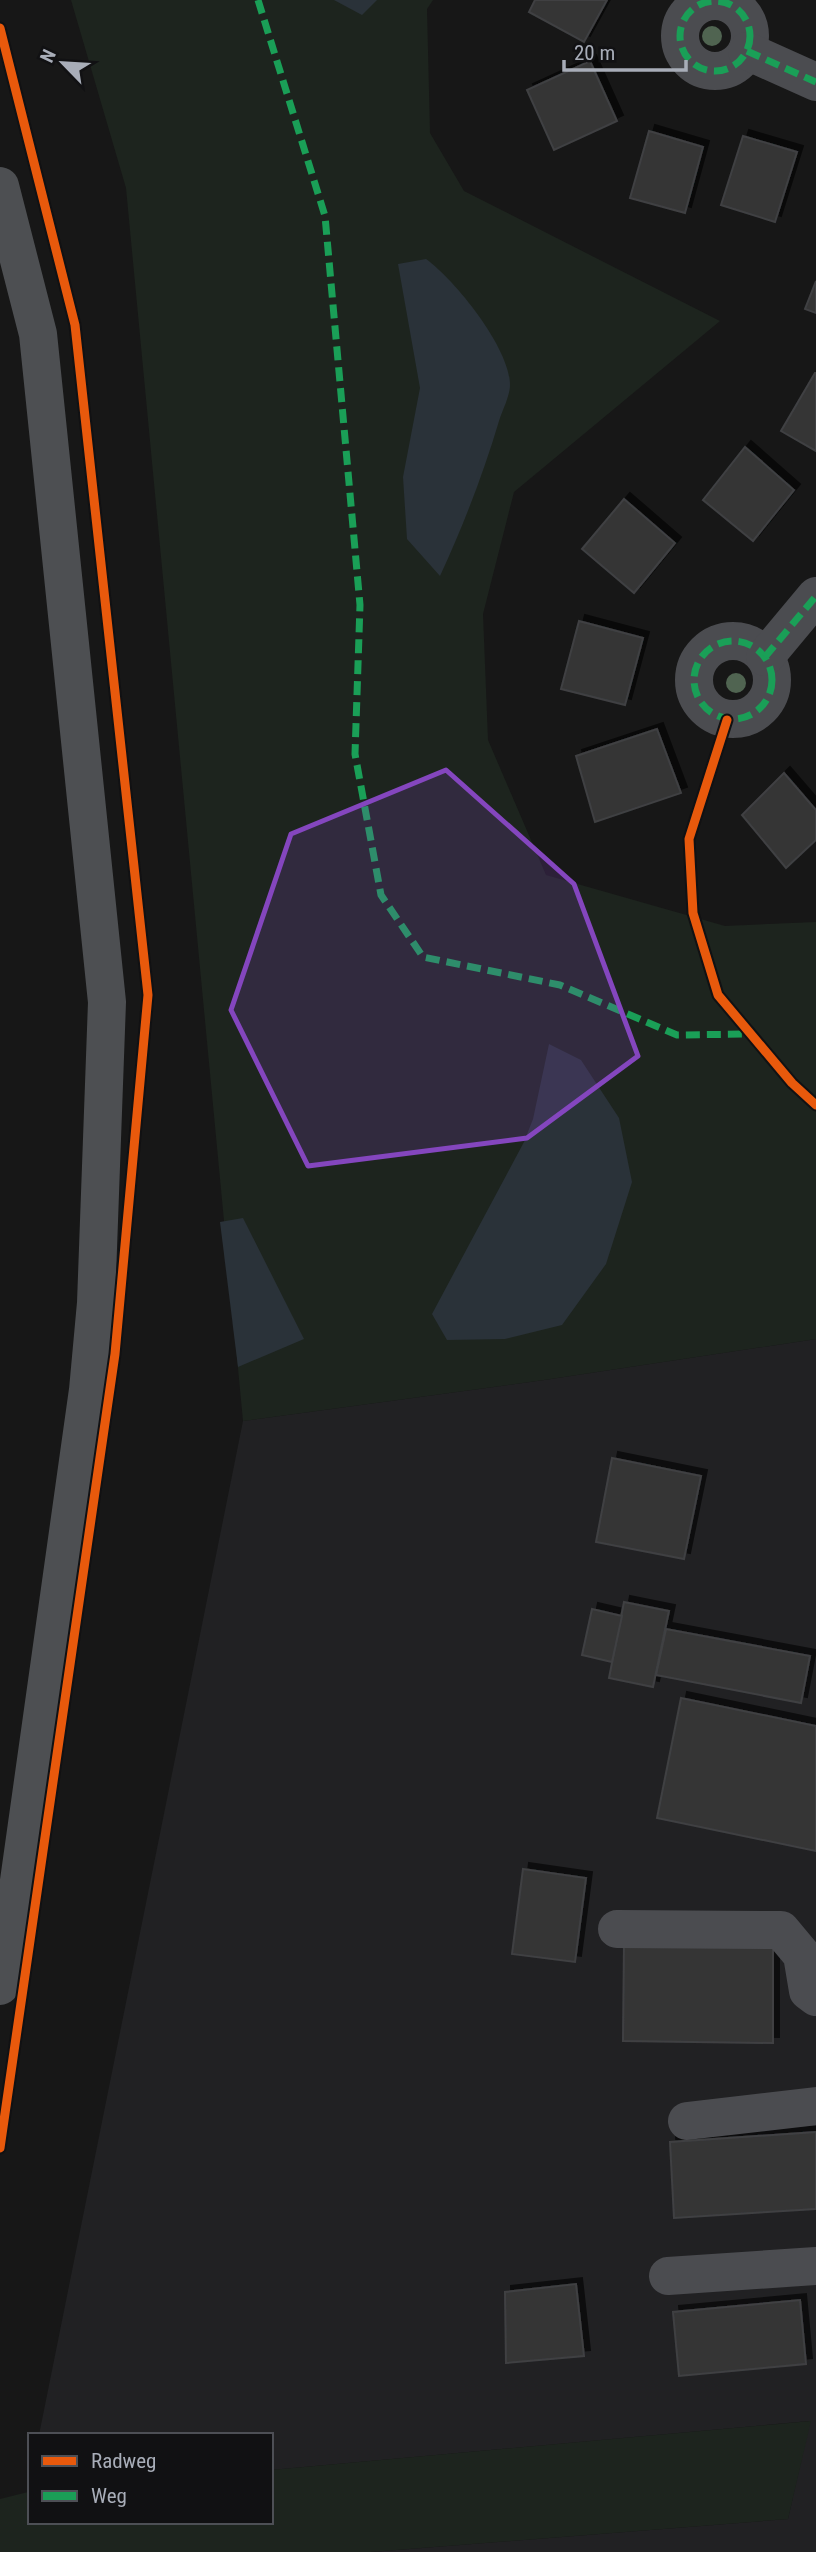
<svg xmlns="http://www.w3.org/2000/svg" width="816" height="2552" viewBox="0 0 816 2552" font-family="'Roboto Condensed',sans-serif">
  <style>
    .built { fill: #212123 }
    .green { fill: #1d241e }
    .water { fill: #2a3239 }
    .building { fill: #353536; stroke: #3f4043; stroke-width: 2; filter: url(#shadow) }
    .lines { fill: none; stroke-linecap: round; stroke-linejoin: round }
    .minor { stroke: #4b4c50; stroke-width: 38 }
    .major { stroke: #4d4f52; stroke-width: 38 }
    .quiet { stroke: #1a9f57; stroke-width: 7; stroke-dasharray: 14 7; stroke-linecap: butt }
    .cycleway-casing { stroke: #111113; stroke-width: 13 }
    .cycleway { stroke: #e8590c; stroke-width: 9 }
    .tree { fill: #506451 }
    .marked { fill: #8446be; fill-opacity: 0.2; stroke: #8446be; stroke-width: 5; stroke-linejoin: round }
  </style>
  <defs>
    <filter id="shadow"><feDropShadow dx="6" dy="-6" stdDeviation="0" flood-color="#0009"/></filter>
  </defs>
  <rect width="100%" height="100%" fill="#171717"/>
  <path class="built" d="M 816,1339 L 816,2552 L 371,2552 L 788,2519 L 810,2421 L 271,2470 L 271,2435 L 39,2435 L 243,1421 L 544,1380 Z"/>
  <g class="green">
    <path d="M 71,0 L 433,0 L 427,9 L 430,133 L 464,191 L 720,321 L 514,492 L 483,614 L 488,740 L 546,875 L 725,926 L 816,922 L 816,1339 L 544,1380 L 243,1421 L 126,188 Z"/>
    <path d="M 811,2421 L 788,2519 L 371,2552 L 0,2552 L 0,2499 L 28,2492 L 30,2492 L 30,2522 L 271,2522 L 271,2470 Z"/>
  </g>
  <g class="water">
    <path d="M 334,0 L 377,0 L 362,15 Z"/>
    <path d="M 426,259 C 455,280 510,348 510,385 C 510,396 502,411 499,421 C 483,475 463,526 440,576 L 407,539 L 403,477 L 420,388 L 398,264 Z"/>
    <path d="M 549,1044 L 581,1060 L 619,1118 L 632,1182 L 606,1264 L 562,1325 L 505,1339 L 447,1340 L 432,1314 L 524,1142 L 533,1119 Z"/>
    <path d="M 243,1218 L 304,1339 L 238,1367 L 220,1222 Z"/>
  </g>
  <g class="building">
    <path d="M 535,0 L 607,0 L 584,42 L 529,12 Z"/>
    <path d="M 590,61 L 617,121 L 554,150 L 527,90 Z"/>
    <path d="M 649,131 L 703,147 L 685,213 L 630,198 Z"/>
    <path d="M 743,136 L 797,152 L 775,222 L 721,205 Z"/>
    <path d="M 816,281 L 816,313 L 805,309 Z"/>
    <path d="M 815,373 L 816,373 L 816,451 L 781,431 Z"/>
    <path d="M 745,447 L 794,490 L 753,541 L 703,500 Z"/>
    <path d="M 624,499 L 675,543 L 634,593 L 582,549 Z"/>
    <path d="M 579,621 L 643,638 L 625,705 L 561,689 Z"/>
    <path d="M 657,729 L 681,793 L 595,822 L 576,756 Z"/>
    <path d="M 784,773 L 816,810 L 816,840 L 786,868 L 742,815 Z"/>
    <path d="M 612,1458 L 701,1476 L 684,1559 L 596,1542 Z"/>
    <path d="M 624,1602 L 669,1611 L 653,1687 L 609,1678 Z"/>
    <path d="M 592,1609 L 622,1616 L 612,1662 L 582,1655 Z"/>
    <path d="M 666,1629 L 810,1656 L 801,1703 L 656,1675 Z"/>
    <path d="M 681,1698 L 816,1726 L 816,1851 L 657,1818 Z"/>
    <path d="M 523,1869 L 586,1878 L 575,1962 L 512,1954 Z"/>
    <path d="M 624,1944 L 773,1945 L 773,2043 L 623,2041 Z"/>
    <path d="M 816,2132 L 816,2209 L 674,2218 L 670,2142 Z"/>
    <path d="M 576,2284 L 584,2356 L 506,2363 L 505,2292 Z"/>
    <path d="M 800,2300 L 806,2364 L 679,2376 L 673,2312 Z"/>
  </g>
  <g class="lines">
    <g class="minor">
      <circle cx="715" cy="36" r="35"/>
      <path d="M 747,51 L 816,82"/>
      <circle cx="733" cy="680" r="39"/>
      <path d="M 765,657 L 816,596"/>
      <path d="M 617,1929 L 781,1930 L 802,1955 L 808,1991 L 816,1997"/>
      <path d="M 687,2121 L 816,2106"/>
      <path d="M 668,2276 L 816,2266"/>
    </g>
    <path class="major" d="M 0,186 L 38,334 L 107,1002 L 96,1303 L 88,1390 L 19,1881 L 0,1986"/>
    <g class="quiet">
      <path d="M 258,0 L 325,216 L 360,605 L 355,754 L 381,895 L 423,957 L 560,985 L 677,1035 L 751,1034"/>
      <circle cx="715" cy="36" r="35"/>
      <path d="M 747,51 L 816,82"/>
      <circle cx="733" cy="680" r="39"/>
      <path d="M 765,657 L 816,596"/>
    </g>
    <defs>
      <g id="cycleway">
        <path d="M 0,28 L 75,325 L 148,995 L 115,1354 L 0,2148"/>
        <path d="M 727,720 L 689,839 L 693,913 L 718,995 L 792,1083 L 816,1105"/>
      </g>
    </defs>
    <use href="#cycleway" class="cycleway-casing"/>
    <use href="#cycleway" class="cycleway"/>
  </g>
  <g class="tree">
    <circle cx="712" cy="36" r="10"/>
    <circle cx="736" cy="683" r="10"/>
  </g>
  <path class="marked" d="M 446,770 L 574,884 L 638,1056 L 527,1138 L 308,1166 L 231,1010 L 291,834 Z"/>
  <rect x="28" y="2433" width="245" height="91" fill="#111113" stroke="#4d4f55" stroke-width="2"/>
  <rect x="42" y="2456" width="35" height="10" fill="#e8590c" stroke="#4d4f55" stroke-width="2"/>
  <text x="91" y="2468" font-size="21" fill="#a8adb8">Radweg</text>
  <rect x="42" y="2491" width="35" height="10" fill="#1a9f57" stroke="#4d4f55" stroke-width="2"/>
  <text x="91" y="2503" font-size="21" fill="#a8adb8">Weg</text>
  <g transform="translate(63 63) rotate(295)" stroke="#111113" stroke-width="5" paint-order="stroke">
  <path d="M0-5L12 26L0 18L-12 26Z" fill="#a8adb8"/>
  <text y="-10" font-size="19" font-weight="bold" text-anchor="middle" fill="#a8adb8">N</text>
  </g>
  <path d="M564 60v10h122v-10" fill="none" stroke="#a8adb8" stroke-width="3.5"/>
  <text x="574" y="60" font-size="21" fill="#a8adb8" stroke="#111113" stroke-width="5" paint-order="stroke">20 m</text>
</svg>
